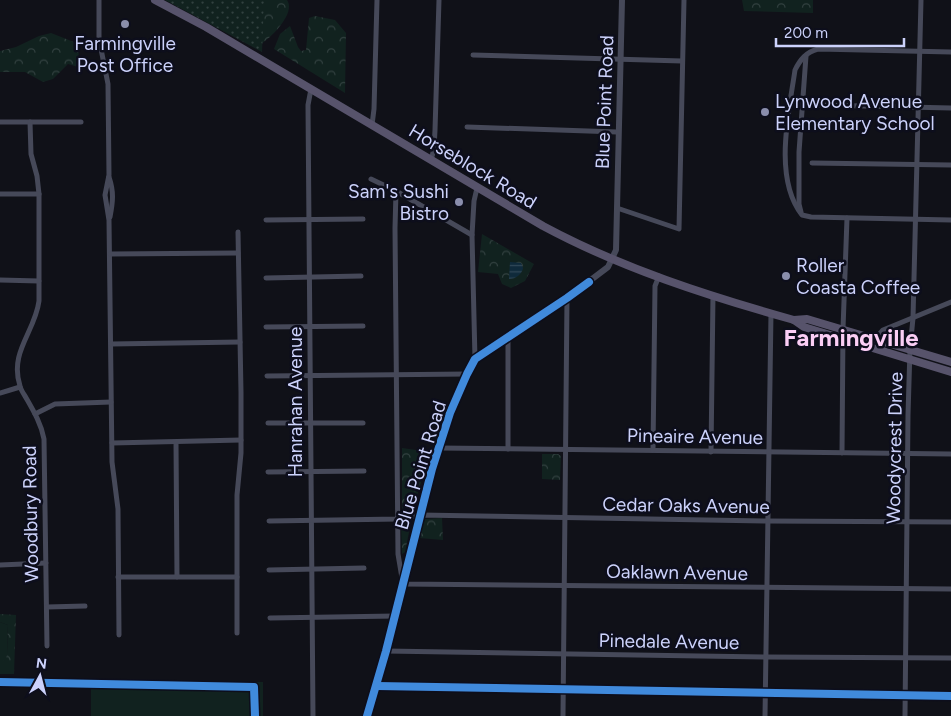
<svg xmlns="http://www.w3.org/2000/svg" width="951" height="716" viewBox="0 0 951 716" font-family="Figtree,sans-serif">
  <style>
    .grass { fill: #11221f }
    .forest { fill: url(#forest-crowns) }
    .park { fill: url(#park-dots) }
    .water { fill: url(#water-rules) }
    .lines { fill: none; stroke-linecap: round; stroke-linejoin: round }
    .minor { stroke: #464959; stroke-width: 5 }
    .tertiary { stroke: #464959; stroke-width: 6 }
    .primary { stroke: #57536b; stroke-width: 8 }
    .cycleway-casing { stroke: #0d0e1c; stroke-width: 11 }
    .cycleway { stroke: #408adc; stroke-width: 8 }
    .poi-dot { fill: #8a8eac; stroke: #0d0e1c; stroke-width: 2 }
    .labels { text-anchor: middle; stroke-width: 5; stroke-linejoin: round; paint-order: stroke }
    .poi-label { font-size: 19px; fill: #ccd2fb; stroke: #0d0e1c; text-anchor: start }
    .street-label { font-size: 19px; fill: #ccd2fb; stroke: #0d0e1c }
    .district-label { font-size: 24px; font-weight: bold; fill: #fbcef5; stroke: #0d0e1c }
  </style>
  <defs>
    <pattern id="forest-crowns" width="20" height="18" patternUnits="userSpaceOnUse" patternTransform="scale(1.25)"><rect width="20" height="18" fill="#11221f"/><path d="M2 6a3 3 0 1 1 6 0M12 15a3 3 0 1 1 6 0" fill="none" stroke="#324140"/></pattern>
    <pattern id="park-dots" width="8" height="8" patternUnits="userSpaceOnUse" patternTransform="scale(1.25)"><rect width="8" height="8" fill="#11221f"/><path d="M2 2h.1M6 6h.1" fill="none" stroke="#324140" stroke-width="1.8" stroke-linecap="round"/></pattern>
    <pattern id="water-rules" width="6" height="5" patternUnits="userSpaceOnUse" patternTransform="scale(1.25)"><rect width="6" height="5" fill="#0f2a3b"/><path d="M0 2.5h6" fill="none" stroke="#314858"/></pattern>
  </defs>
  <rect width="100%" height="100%" fill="#101118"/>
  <g class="grass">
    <path d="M 0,622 L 8,625 L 7,655 L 6,660 L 1,663 L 0,662 Z"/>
    <path d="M 263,682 L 263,716 L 91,716 L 91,683 Z"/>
  </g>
  <g class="forest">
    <path d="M 193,0 L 287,0 C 296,13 272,37 261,44 Z"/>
    <path d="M 742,0 L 813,0 L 813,13 L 744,11 Z"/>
    <path d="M 315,16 L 335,20 L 346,33 L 345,93 L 274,49 L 280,34 L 290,26 L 298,47 L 301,51 L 306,50 L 309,18 Z"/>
    <path d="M 51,33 L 79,44 L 78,67 L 68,64 L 53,79 L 43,82 L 25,72 L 0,72 L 0,51 L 16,47 L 39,36 Z"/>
    <path d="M 482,234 L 534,264 L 525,281 L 511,288 L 502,284 L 498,274 L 478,272 Z"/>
    <path d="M 402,448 L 430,452 L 412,513 L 402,514 Z"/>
    <path d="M 542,454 L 558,454 L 561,456 L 560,480 L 542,479 Z"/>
    <path d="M 442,518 L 443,540 L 419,538 L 425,519 Z"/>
    <path d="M 404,522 L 411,522 L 405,552 L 402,554 L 401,523 Z"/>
    <path d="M 0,614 L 16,615 L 14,674 L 0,674 L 0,662 L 5,660 L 7,655 L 8,625 L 0,622 Z"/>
  </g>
  <path class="park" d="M 165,0 L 264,0 L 262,52 Z"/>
  <path class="water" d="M 510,262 L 521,263 L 523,268 C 522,274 516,279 509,279 Z"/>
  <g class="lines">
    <g class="minor">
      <path d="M 99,0 L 99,39 L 108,84 L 109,175 L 105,195 L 109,220 L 112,462 L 118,509 L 119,635"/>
      <path d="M 951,52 L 818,49 C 806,52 800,60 795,70 C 789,112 773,178 802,215 L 811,217 L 951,220"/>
      <path d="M 473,55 L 682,61"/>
      <path d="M 311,89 L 308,105 L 313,716"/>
      <path d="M 819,105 L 951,108"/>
      <path d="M 0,122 L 81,122"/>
      <path d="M 30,122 L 31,154 L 37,176 L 39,194 L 39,301 C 35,332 9,352 20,386 C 21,390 23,393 25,396 C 33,410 41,423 44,439 L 47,646"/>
      <path d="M 372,125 L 374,109 L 377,0"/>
      <path d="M 467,127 L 617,132"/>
      <path d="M 431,160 L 434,149 L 435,130 L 439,0"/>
      <path d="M 812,163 L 951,165"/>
      <path d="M 109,177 C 114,192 113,201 110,217"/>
      <path d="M 371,179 L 396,191 L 472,235"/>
      <path d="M 396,191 L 395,228 L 398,554 L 403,584 L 951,589"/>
      <path d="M 0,194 L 39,194"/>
      <path d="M 617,208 L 679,229 L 684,0"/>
      <path d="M 801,212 L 799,204 L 799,152 L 806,56"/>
      <path d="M 266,220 L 363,219"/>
      <path d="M 110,254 L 238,253"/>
      <path d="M 266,278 L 361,276"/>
      <path d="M 0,280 L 39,281"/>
      <path d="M 266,327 L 363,326"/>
      <path d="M 875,339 L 883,330 L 951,302"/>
      <path d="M 111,344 L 240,342"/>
      <path d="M 475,359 L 472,235 L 474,201 L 477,188"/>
      <path d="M 267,376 L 467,374"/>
      <path d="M 0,393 L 20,387"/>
      <path d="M 35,414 L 55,404 L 111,402"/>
      <path d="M 268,423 L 363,423"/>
      <path d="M 176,442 L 177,577"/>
      <path d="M 112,443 L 241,440"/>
      <path d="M 439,448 L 951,454"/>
      <path d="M 508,449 L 508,338"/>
      <path d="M 653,450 L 655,286 L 659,276"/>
      <path d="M 711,452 L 713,295"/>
      <path d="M 842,453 L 843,329 L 847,218"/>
      <path d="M 268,472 L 364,471"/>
      <path d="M 269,521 L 399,519 L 420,515 L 767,521 L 951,522"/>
      <path d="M 0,565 L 46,563"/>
      <path d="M 269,570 L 364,568"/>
      <path d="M 118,577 L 237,577 L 237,495 L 241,453 L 241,392 L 238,232"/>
      <path d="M 47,607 L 85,606"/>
      <path d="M 270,618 L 395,616"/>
      <path d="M 237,633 L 237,577"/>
      <path d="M 386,651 L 767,657 L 951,658"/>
      <path d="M 563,716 L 567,298"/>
      <path d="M 765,716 L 771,313"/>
      <path d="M 905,716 L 908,415 L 910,349 L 913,318 L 921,0"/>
    </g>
    <path class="tertiary" d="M 367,716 L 386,651 L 432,469 L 450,413 L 467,374 L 475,359 L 567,298 L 608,267 L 616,250 L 622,0"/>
    <g class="primary">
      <path d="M 155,0 L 206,27 L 543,226 C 621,268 708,296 794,320 L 804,327 L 951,372"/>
      <path d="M 794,320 L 807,319 L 951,362"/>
    </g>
    <defs>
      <g id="cycleway">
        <path d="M 0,682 L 254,687 L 255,716"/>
        <path d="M 377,686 L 951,696"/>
        <path d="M 367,716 L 386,651 L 432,469 L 450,413 L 467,374 L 475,359 L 567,298 L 589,282"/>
      </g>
    </defs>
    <use href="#cycleway" class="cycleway-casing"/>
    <use href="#cycleway" class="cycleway"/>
  </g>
  <g class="poi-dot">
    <circle cx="125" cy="24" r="5"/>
    <circle cx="765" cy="112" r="5"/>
    <circle cx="459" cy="202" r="5"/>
    <circle cx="786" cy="276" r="5"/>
  </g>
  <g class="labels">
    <g class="poi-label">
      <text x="125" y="50" text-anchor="middle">Farmingville<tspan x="125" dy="22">Post Office</tspan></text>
      <text x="775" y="108">Lynwood Avenue<tspan x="775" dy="22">Elementary School</tspan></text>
      <text x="449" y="198" text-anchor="end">Sam's Sushi<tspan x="449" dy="22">Bistro</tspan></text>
      <text x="796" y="272">Roller<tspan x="796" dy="22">Coasta Coffee</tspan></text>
    </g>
    <g class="street-label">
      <text transform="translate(604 102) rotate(-88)" y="7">Blue Point Road</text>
      <text transform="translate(473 166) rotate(31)" y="7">Horseblock Road</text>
      <text transform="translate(295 402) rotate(-90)" y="7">Hanrahan Avenue</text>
      <text transform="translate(695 436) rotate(1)" y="7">Pineaire Avenue</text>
      <text transform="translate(894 448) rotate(-89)" y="7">Woodycrest Drive</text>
      <text transform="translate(420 465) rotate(-73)" y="7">Blue Point Road</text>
      <text transform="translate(686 505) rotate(1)" y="7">Cedar Oaks Avenue</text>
      <text transform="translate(30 514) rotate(-91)" y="7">Woodbury Road</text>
      <text transform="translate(677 572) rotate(1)" y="7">Oaklawn Avenue</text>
      <text transform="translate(669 641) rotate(1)" y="7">Pinedale Avenue</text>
    </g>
    <g class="district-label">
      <text x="851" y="346">Farmingville</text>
    </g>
  </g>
  <g transform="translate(40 676) rotate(7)" stroke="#0d0e1c" stroke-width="4" paint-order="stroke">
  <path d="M0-4L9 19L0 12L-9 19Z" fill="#ccd2fb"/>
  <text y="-8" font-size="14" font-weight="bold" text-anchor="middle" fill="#ccd2fb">N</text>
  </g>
  <path d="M776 38v8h128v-8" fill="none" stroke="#ccd2fb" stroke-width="2.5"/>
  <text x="784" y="38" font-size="15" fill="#ccd2fb" stroke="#0d0e1c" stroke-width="4" paint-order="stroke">200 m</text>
</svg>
